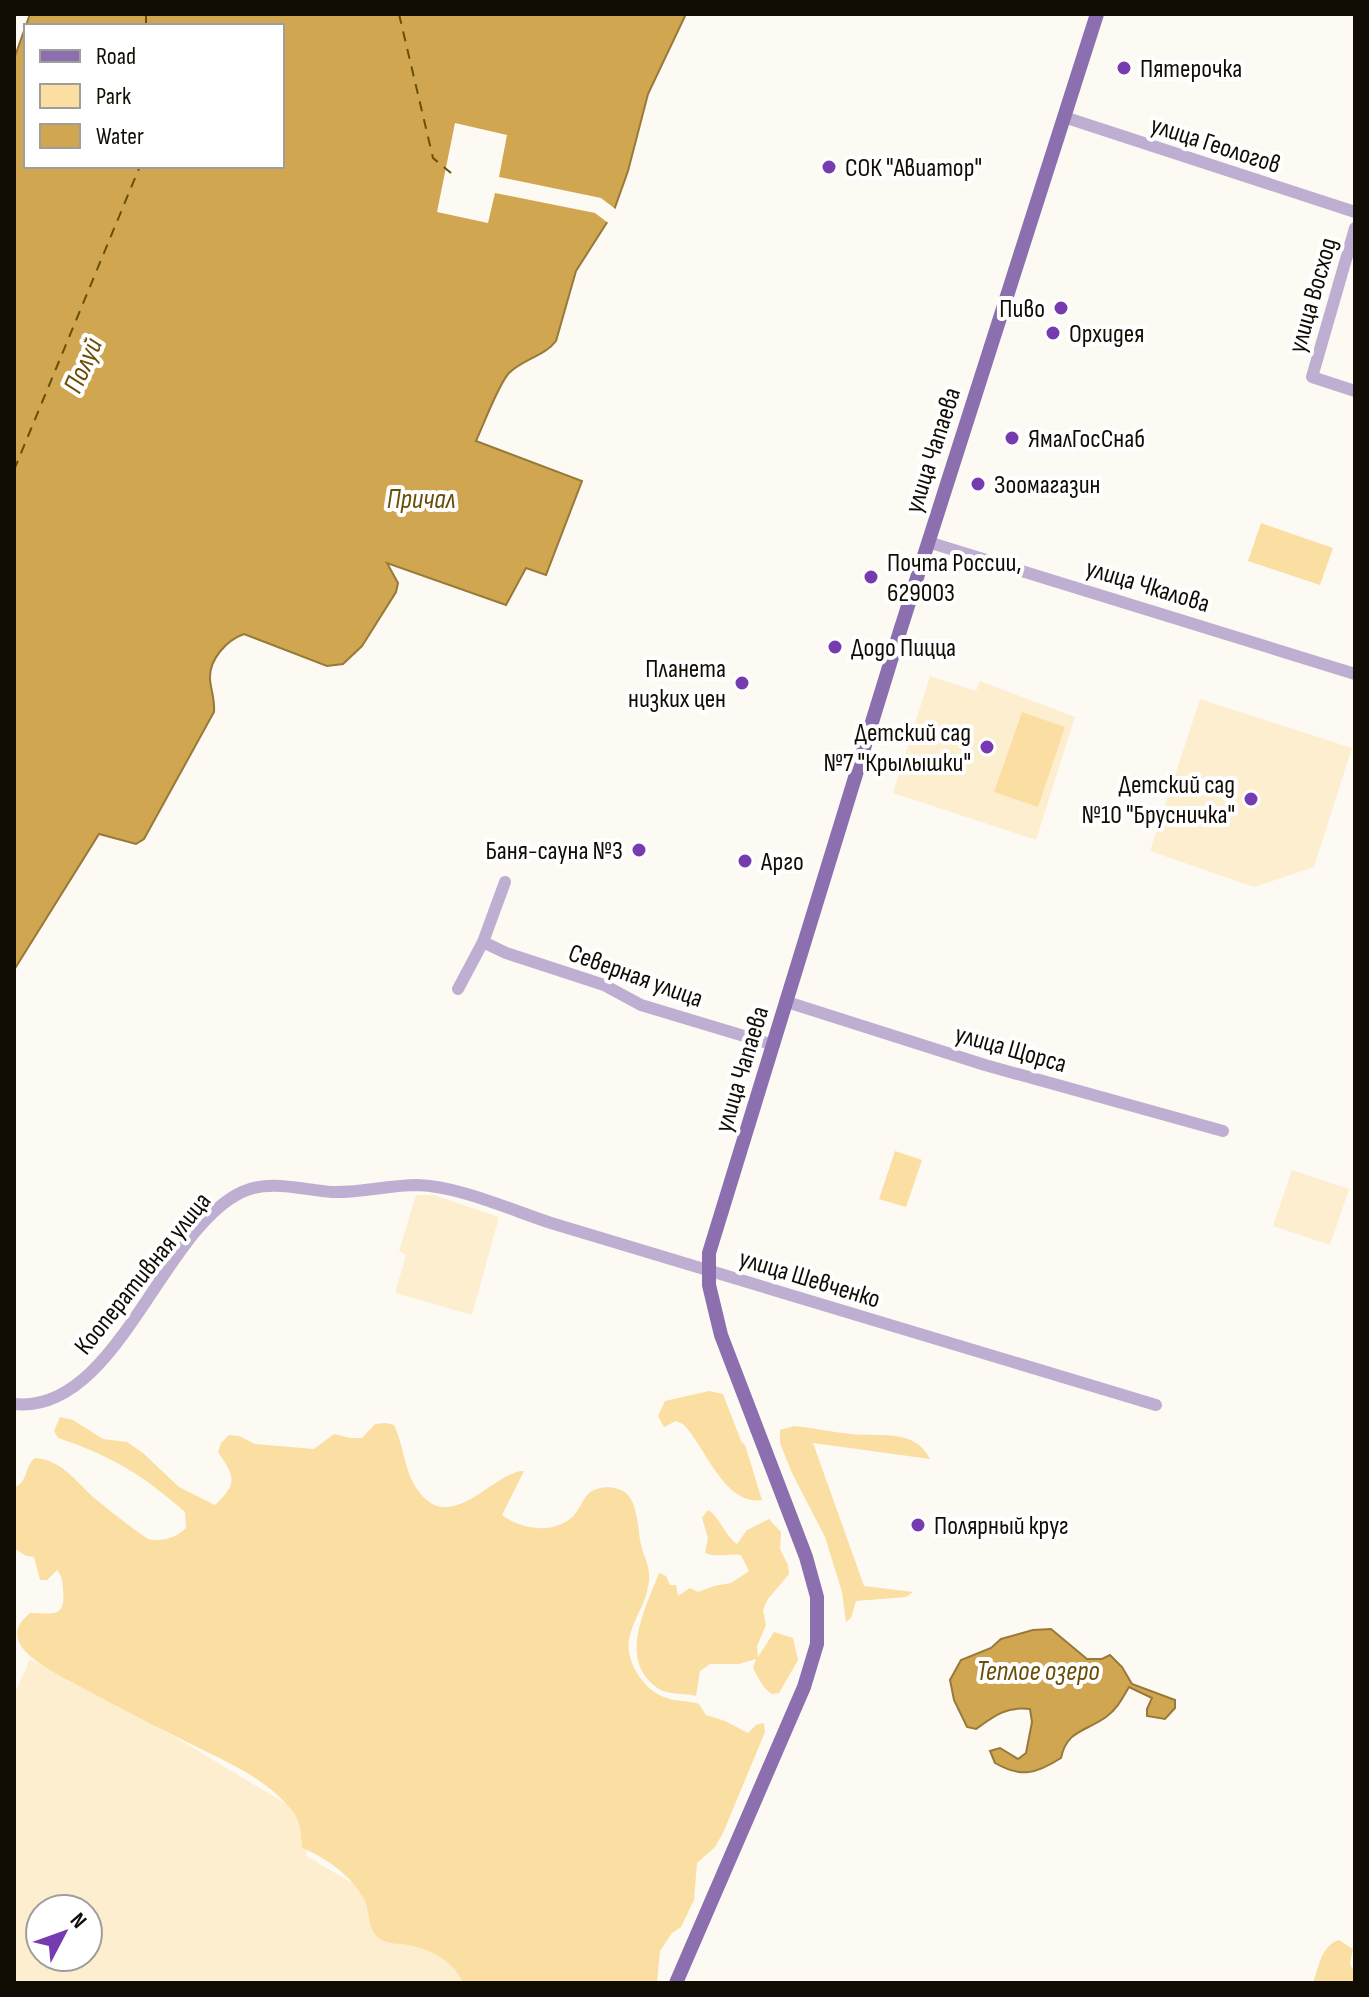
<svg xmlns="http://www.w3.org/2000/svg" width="1369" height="1997" viewBox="0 0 1369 1997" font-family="'Sofia Sans Condensed',sans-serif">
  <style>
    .built { fill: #feeed0; fill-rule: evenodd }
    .green { fill: #fbdea2 }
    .water { fill: #d0a750; stroke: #977939; stroke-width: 2; fill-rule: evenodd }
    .pier { fill: #fdfaf3 }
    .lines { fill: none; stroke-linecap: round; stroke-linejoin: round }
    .ferry { stroke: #694e07; stroke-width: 2; stroke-dasharray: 10 8; stroke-linecap: butt }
    .minor { stroke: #beafd2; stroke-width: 12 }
    .major { stroke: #8b6fae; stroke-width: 14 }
    .poi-dot { fill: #773bb0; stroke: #fff; stroke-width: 3 }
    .labels { text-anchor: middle; stroke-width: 8; stroke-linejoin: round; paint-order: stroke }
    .poi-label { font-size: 26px; fill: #120d04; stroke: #fff; text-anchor: start }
    .street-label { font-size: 26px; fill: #120d04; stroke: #fff }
    .water-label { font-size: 28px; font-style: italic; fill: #694e07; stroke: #fff }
  </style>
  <rect width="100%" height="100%" fill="#fdfaf3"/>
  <g class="built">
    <path d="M 930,676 L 976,691 L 980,681 L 1075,717 L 1036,840 L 893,793 Z"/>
    <path d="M 1200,699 L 1352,748 L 1314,867 L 1254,887 L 1150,851 Z"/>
    <path d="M 1292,1170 L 1349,1189 L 1330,1245 L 1273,1226 Z"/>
    <path d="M 416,1195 L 434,1195 L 499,1217 L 472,1315 L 395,1293 L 406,1255 L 399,1251 Z"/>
    <path d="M 30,1659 L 170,1734 L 313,1820 L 306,1856 L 373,1895 L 484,1983 L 14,1983 L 14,1695 ZM 40,1909 L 88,1909 L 88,1957 L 40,1957 Z"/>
  </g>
  <g class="green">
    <path d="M 1261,523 L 1333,548 L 1320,585 L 1248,561 Z"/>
    <path d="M 1022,712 L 1065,727 L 1038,807 L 994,792 Z"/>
    <path d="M 895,1151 L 922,1160 L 906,1207 L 879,1199 Z"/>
    <path d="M 709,1391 L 723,1394 L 741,1441 L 745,1445 L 762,1500 C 724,1506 704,1444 683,1424 L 676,1421 L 664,1427 L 658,1416 L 665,1401 Z"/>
    <path d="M 60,1417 L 73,1420 L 103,1439 L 127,1442 L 143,1453 L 179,1487 L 215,1505 C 238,1483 235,1477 218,1452 L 221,1443 L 229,1435 L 239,1436 L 255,1444 L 314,1449 L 334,1434 L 350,1438 L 362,1438 L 375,1424 L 386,1423 L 394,1425 C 404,1446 404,1470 417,1489 C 450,1539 495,1470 524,1471 L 502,1515 C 520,1529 550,1534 570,1519 C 579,1512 581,1502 588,1494 C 597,1485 618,1485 627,1494 C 637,1504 638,1526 640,1540 C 642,1554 651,1566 649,1581 C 645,1617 614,1635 637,1673 C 644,1684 651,1692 664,1697 C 674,1702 688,1700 699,1704 L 706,1715 L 725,1721 L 748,1733 L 756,1725 L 764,1723 L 765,1732 L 723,1833 L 715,1847 L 697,1863 L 694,1900 L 681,1927 L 672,1933 L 660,1951 L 657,1983 L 463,1983 C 454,1961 432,1950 409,1945 C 399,1943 388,1945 379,1938 C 366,1928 371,1912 364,1899 C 352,1876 325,1857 302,1848 C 301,1837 301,1822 294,1813 C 265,1775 217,1758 177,1737 C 144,1721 112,1703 79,1686 C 63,1677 29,1661 20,1644 C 13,1630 20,1622 30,1613 C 54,1613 66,1619 63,1589 C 62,1580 63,1578 57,1570 L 47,1580 L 40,1580 L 34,1557 L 26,1556 L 14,1548 L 14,1488 C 29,1481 24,1467 35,1458 C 61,1460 74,1479 92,1496 C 110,1511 129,1526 148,1539 C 162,1542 176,1538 186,1528 L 185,1512 C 143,1475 110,1455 58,1438 L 54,1431 Z"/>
    <path d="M 794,1426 C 813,1428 832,1432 851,1434 C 879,1437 915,1428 930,1459 L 813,1443 L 864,1586 L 913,1592 L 906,1597 L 856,1601 L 851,1618 L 846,1622 L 842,1592 L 825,1537 L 791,1471 L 780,1443 L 780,1430 Z"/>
    <path d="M 708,1510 C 721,1518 724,1535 737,1544 L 747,1530 L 769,1519 L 781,1532 L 780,1549 L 788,1565 L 789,1574 L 768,1599 L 763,1610 L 766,1625 L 757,1646 L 758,1657 L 774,1632 L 793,1638 L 798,1660 L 779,1693 L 772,1694 C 763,1689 758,1677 753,1668 L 756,1659 L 739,1664 L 710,1664 L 700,1671 L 696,1696 C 685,1693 669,1695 659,1689 C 616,1661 646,1608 659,1573 L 666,1576 L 670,1585 L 676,1585 L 678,1596 L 690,1588 L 698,1592 L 714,1586 L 731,1583 L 749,1571 L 741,1555 C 729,1553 716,1558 705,1553 L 708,1538 L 702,1518 Z"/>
    <path d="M 1339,1940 L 1353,1949 L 1350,1964 L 1355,1973 L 1355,1983 L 1313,1983 C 1319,1966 1321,1946 1339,1940 Z"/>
  </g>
  <g class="water">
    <path d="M 30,14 L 686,14 L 648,94 L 628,171 L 613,213 L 576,271 L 556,341 C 545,356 523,359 509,373 C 498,385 484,424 476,441 L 582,481 L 546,575 L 526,568 L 506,605 L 387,563 L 398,583 L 396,592 L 362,646 L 343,664 L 327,666 L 244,634 C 227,640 209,659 210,679 C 211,691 215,699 214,712 L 144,839 L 136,844 L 99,834 L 14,970 L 14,59 ZM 26,26 L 282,26 L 282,166 L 26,166 Z"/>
    <path d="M 1051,1629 L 1087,1659 L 1102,1659 L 1110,1655 L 1122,1667 L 1132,1684 L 1175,1700 L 1175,1708 L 1165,1719 L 1147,1716 L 1147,1709 L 1152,1698 L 1129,1687 C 1122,1699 1117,1709 1106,1717 C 1085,1732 1067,1730 1061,1758 C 1036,1774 1021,1778 995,1763 L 990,1751 L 1000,1748 L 1018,1759 L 1026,1753 L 1032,1722 L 1030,1709 C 1007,1706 994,1716 976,1729 L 967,1727 L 954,1700 L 950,1680 L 961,1660 L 991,1648 L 1001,1639 L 1033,1630 Z"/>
  </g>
  <path class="pier" d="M 455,123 L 507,135 L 499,177 L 601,198 L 618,211 L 611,225 L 595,213 L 495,193 L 488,223 L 437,212 Z"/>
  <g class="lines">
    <g class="ferry">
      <path d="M 399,14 L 433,158 L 451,173"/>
      <path d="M 146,26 L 146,14"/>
      <path d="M 14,470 L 140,166"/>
    </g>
    <g class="minor">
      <path d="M 1064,117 L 1355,212"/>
      <path d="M 1355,228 L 1312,377 L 1355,391"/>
      <path d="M 928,542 L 1355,674"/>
      <path d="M 483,942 L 506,953 L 604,985 L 641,1005 L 774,1045"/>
      <path d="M 458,989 L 483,942 L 505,882"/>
      <path d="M 787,1002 L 985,1065 L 1223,1131"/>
      <path d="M 14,1404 C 116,1415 161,1230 242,1192 C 270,1179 303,1190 332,1192 C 361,1193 389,1185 417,1185 C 459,1186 511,1210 551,1223 L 1156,1405"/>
    </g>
    <path class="major" d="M 676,1983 L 804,1687 L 817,1644 L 817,1597 L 806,1557 L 721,1335 L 709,1285 L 709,1253 L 900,631 L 1097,14"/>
  </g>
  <g class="poi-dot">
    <circle cx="1124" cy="68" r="8"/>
    <circle cx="829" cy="167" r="8"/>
    <circle cx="1061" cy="308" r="8"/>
    <circle cx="1053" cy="333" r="8"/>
    <circle cx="1012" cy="438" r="8"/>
    <circle cx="978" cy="484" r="8"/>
    <circle cx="871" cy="577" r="8"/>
    <circle cx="835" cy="647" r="8"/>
    <circle cx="742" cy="683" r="8"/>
    <circle cx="987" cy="747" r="8"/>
    <circle cx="1251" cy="799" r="8"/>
    <circle cx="639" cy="850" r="8"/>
    <circle cx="745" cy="861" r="8"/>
    <circle cx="918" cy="1525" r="8"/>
  </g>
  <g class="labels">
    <g class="poi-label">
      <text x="1140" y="77">Пятерочка</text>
      <text x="845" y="176">СОК "Авиатор"</text>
      <text x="1045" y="317" text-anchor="end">Пиво</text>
      <text x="1069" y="342">Орхидея</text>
      <text x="1028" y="447">ЯмалГосСнаб</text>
      <text x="994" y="493">Зоомагазин</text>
      <text x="887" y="571">Почта России,<tspan x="887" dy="30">629003</tspan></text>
      <text x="851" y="656">Додо Пицца</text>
      <text x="726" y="677" text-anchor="end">Планета<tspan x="726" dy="30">низких цен</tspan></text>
      <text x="971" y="741" text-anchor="end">Детский сад<tspan x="971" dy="30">№7 "Крылышки"</tspan></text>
      <text x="1235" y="793" text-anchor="end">Детский сад<tspan x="1235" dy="30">№10 "Брусничка"</tspan></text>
      <text x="623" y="859" text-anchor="end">Баня-сауна №3</text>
      <text x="761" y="870">Арго</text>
      <text x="934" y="1534">Полярный круг</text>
    </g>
    <g class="street-label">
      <text transform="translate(1216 144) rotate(18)" y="9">улица Геологов</text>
      <text transform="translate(1312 295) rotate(-74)" y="9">улица Восход</text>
      <text transform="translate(932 450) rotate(-72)" y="9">улица Чапаева</text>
      <text transform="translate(1148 585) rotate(17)" y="9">улица Чкалова</text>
      <text transform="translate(636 975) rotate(20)" y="9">Северная улица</text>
      <text transform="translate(1011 1048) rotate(16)" y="9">улица Щорса</text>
      <text transform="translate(741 1069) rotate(-73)" y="9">улица Чапаева</text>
      <text transform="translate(142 1273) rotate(-51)" y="9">Кооперативная улица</text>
      <text transform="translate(810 1278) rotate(17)" y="9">улица Шевченко</text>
    </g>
    <g class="water-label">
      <text transform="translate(82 365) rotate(-66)" y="10">Полуй</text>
      <text x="421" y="508">Причал</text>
      <text x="1038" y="1680">Теплое озеро</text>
    </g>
  </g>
  <rect width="1369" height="1997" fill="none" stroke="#120d04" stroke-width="32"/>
  <rect x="24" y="24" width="260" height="144" fill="#ffffff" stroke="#a09e9b" stroke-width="2"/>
  <rect x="40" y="50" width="40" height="12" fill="#8b6fae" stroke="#a09e9b" stroke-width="2"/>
  <text x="96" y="64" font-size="24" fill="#120d04">Road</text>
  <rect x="40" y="84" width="40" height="24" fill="#fbdea2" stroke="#a09e9b" stroke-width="2"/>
  <text x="96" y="104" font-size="24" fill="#120d04">Park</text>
  <rect x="40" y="124" width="40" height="24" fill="#d0a750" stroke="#a09e9b" stroke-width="2"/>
  <text x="96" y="144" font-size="24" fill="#120d04">Water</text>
  <g transform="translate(64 1933) rotate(49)"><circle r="38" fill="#ffffff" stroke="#a09e9b" stroke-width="2"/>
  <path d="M0-6L14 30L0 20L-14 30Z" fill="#773bb0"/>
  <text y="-12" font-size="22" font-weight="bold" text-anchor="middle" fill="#120d04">N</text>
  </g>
</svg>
